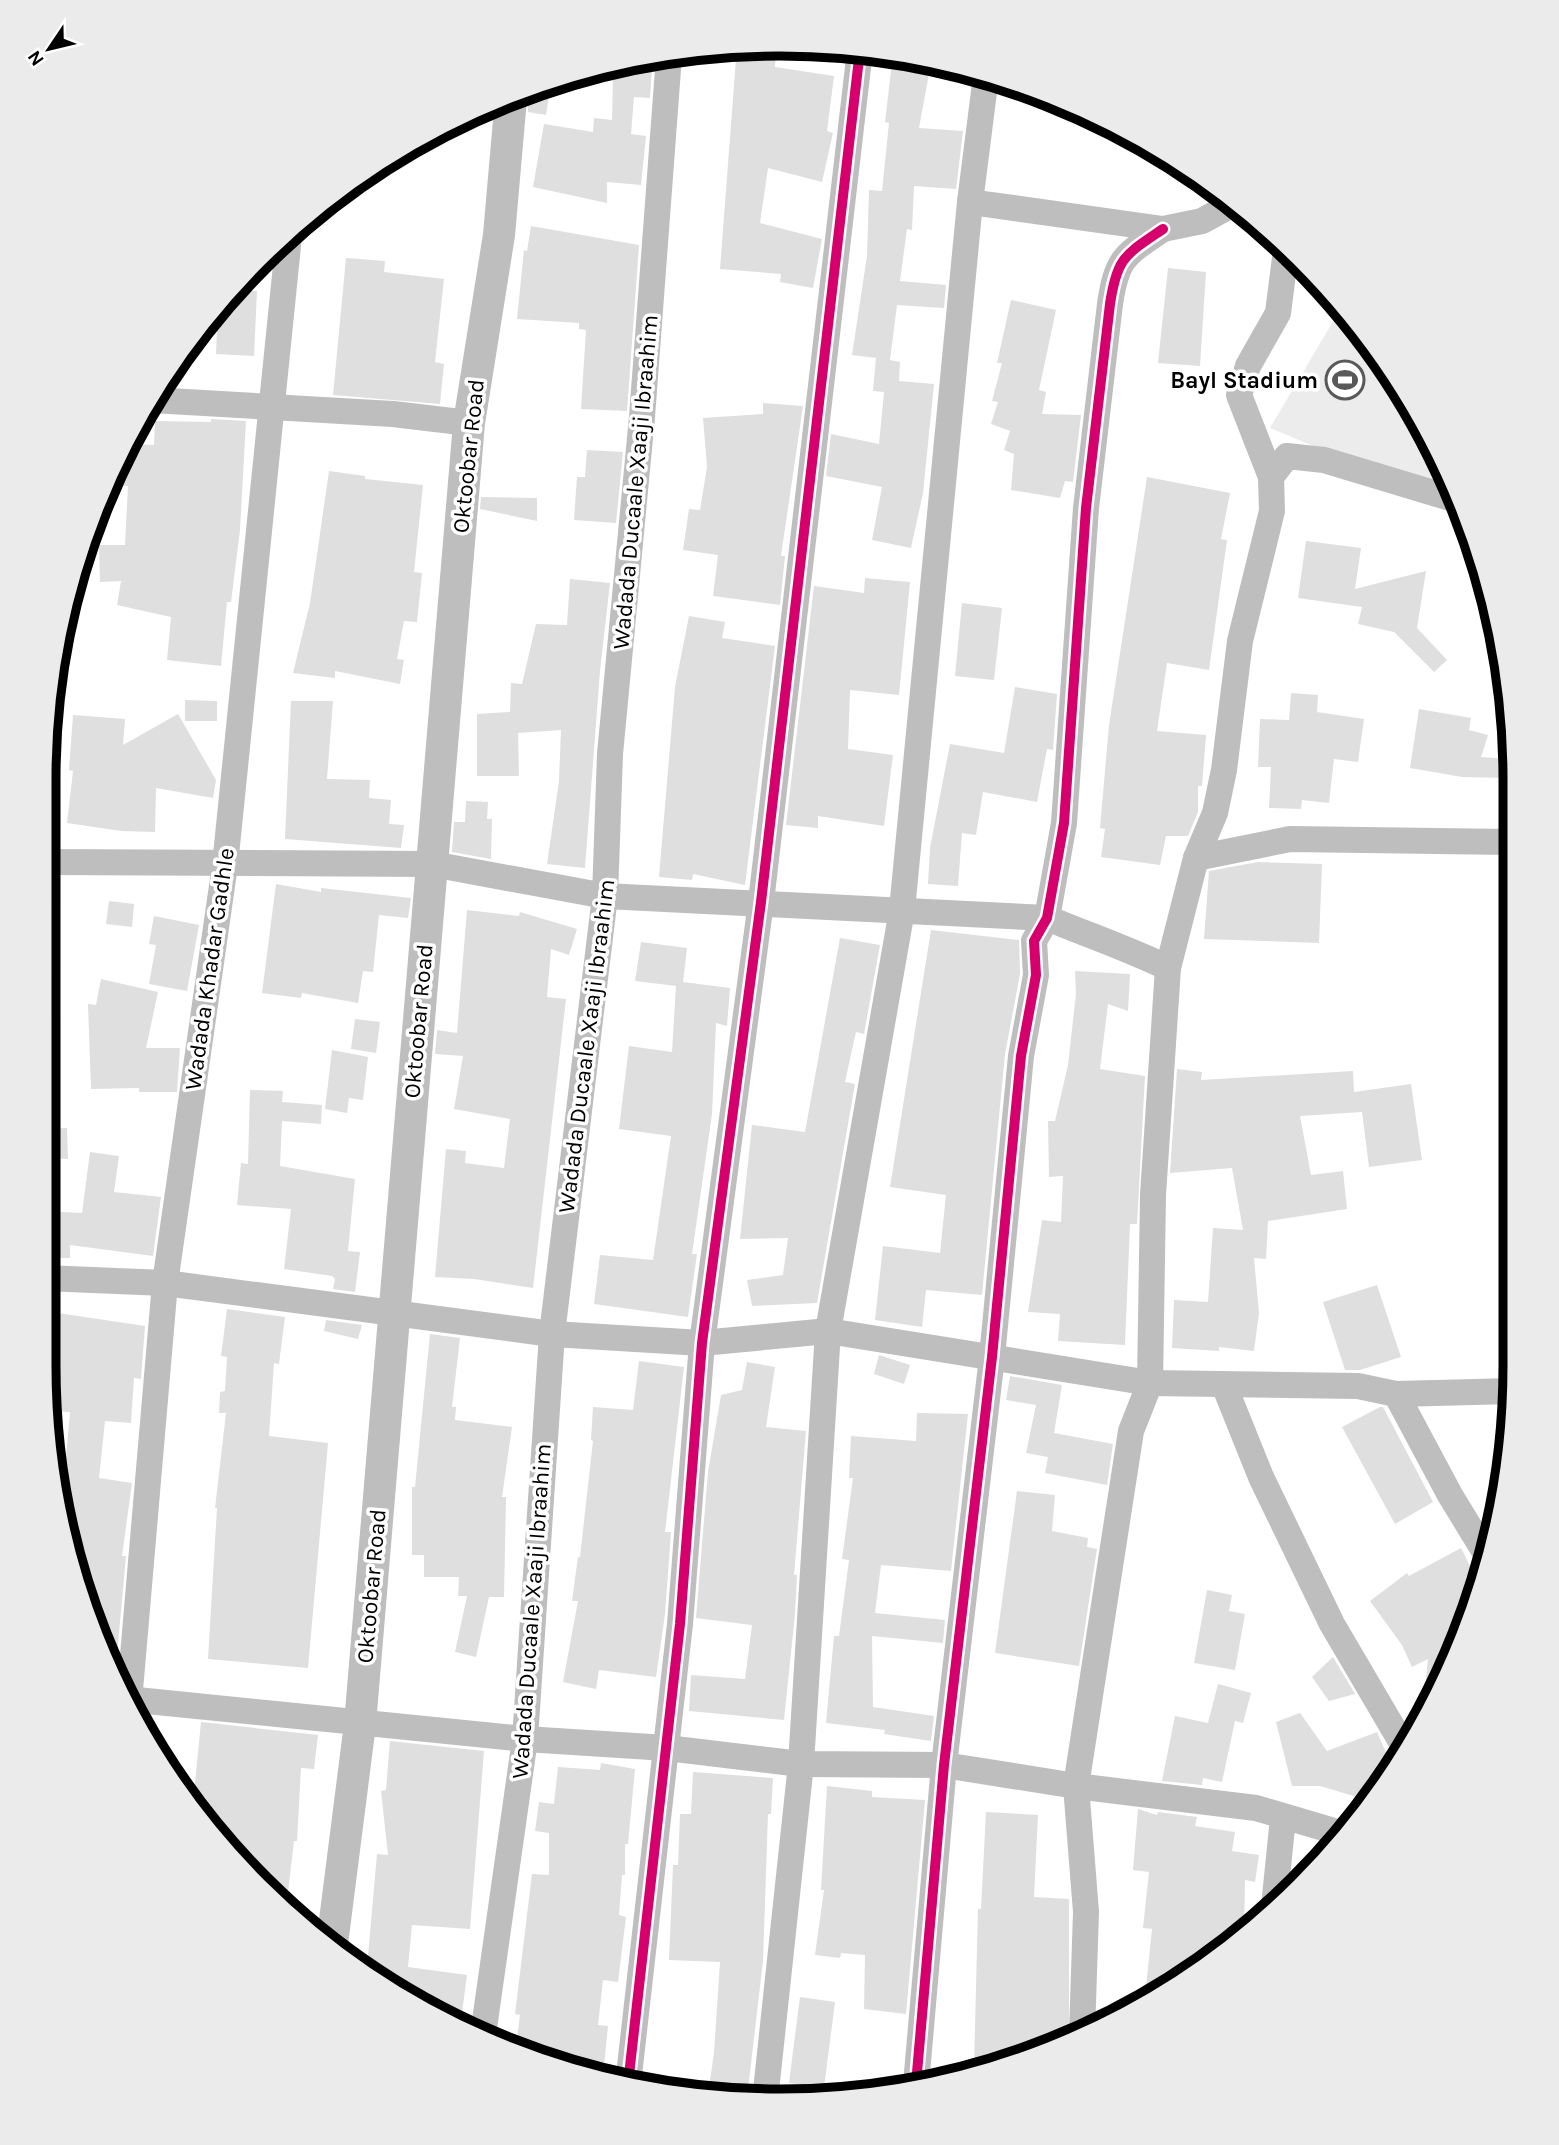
<svg xmlns="http://www.w3.org/2000/svg" width="1559" height="2145" viewBox="0 0 1559 2145" font-family="Karla,sans-serif">
  <style>
    .green { fill: #ececec }
    .building { fill: #dfdfdf }
    .lines { fill: none; stroke-linecap: round; stroke-linejoin: round }
    .minor { stroke: #bebebe; stroke-width: 26 }
    .tertiary { stroke: #bebebe; stroke-width: 32 }
    .cycleway-casing { stroke: #fff; stroke-width: 15 }
    .cycleway { stroke: #d6006c; stroke-width: 10 }
    .labels { text-anchor: middle; stroke-width: 7; stroke-linejoin: round; paint-order: stroke }
    .poi-label { font-size: 23px; font-weight: bold; fill: #000; stroke: #fff; text-anchor: end }
    .street-label { font-size: 23px; fill: #000; stroke: #fff }
    .rim { fill: none; stroke: #000; stroke-width: 9 }
  </style>
  <rect width="100%" height="100%" fill="#fff"/>
  <path class="green" d="M 1341,308 L 1363,331 L 1459,498 L 1462,508 L 1270,428 Z"/>
  <g class="building">
    <path d="M 737,46 L 776,47 L 775,67 L 834,76 L 827,131 L 833,133 L 822,182 L 768,168 L 760,223 L 822,239 L 813,288 L 780,282 L 781,274 L 720,269 Z"/>
    <path d="M 893,54 L 931,63 L 919,128 L 963,131 L 956,189 L 914,186 L 912,230 L 907,229 L 900,281 L 946,285 L 944,308 L 897,305 L 890,360 L 900,362 L 899,381 L 934,384 L 923,493 L 911,548 L 872,540 L 882,487 L 826,476 L 831,434 L 879,444 L 884,392 L 873,391 L 876,358 L 852,355 L 867,256 L 869,190 L 882,191 L 889,123 L 885,122 Z"/>
    <path d="M 626,67 L 652,68 L 650,98 L 634,97 L 631,134 L 646,136 L 641,185 L 607,182 L 607,203 L 533,187 L 544,124 L 593,132 L 594,118 L 612,120 L 613,76 L 626,76 Z"/>
    <path d="M 551,83 L 546,115 L 528,112 L 528,92 Z"/>
    <path d="M 531,226 L 639,245 L 627,411 L 581,409 L 586,330 L 579,329 L 579,323 L 517,319 L 524,250 L 527,251 Z"/>
    <path d="M 346,258 L 385,261 L 384,272 L 444,279 L 435,362 L 444,364 L 440,404 L 333,395 Z"/>
    <path d="M 1168,268 L 1206,272 L 1200,366 L 1158,363 Z"/>
    <path d="M 231,290 L 257,291 L 254,356 L 216,354 L 218,305 Z"/>
    <path d="M 1011,300 L 1056,310 L 1039,390 L 1046,392 L 1042,414 L 1081,415 L 1073,482 L 1065,481 L 1060,498 L 1011,490 L 1014,454 L 1004,450 L 1010,431 L 991,424 L 998,402 L 992,401 L 1002,363 L 997,363 Z"/>
    <path d="M 763,403 L 803,406 L 781,556 L 785,556 L 780,605 L 713,596 L 718,555 L 683,550 L 689,509 L 700,510 L 707,467 L 703,418 L 763,414 Z"/>
    <path d="M 211,419 L 246,421 L 240,530 L 231,602 L 227,602 L 221,666 L 167,660 L 171,617 L 117,605 L 121,581 L 100,582 L 99,545 L 125,545 L 128,486 L 107,485 L 129,444 L 154,445 L 155,421 L 211,422 Z"/>
    <path d="M 587,450 L 623,452 L 616,523 L 574,520 L 577,477 L 585,477 Z"/>
    <path d="M 329,471 L 365,476 L 365,479 L 423,485 L 414,572 L 422,573 L 417,622 L 404,621 L 397,659 L 404,660 L 400,684 L 335,671 L 335,678 L 293,673 L 310,603 Z"/>
    <path d="M 1147,477 L 1230,493 L 1221,539 L 1227,540 L 1209,670 L 1167,663 L 1157,731 L 1206,735 L 1202,786 L 1198,786 L 1198,812 L 1188,836 L 1166,836 L 1160,865 L 1101,857 L 1105,829 L 1100,828 L 1109,725 Z"/>
    <path d="M 481,497 L 537,498 L 537,521 L 480,509 Z"/>
    <path d="M 1306,541 L 1361,548 L 1355,589 L 1426,571 L 1417,628 L 1447,660 L 1434,672 L 1394,632 L 1358,624 L 1362,607 L 1298,598 Z"/>
    <path d="M 865,578 L 910,582 L 899,695 L 850,690 L 848,749 L 893,755 L 884,826 L 818,816 L 818,828 L 786,825 L 814,586 L 864,593 Z"/>
    <path d="M 570,579 L 610,583 L 600,671 L 585,868 L 547,864 L 559,781 L 561,730 L 518,733 L 519,776 L 477,776 L 477,714 L 510,712 L 511,683 L 522,684 L 536,624 L 567,625 Z"/>
    <path d="M 962,603 L 1002,608 L 994,680 L 955,676 Z"/>
    <path d="M 689,616 L 725,622 L 722,638 L 775,646 L 745,885 L 693,874 L 692,880 L 659,877 L 675,687 Z"/>
    <path d="M 1015,687 L 1057,694 L 1053,750 L 1047,749 L 1037,802 L 983,792 L 976,835 L 962,833 L 958,886 L 928,884 L 930,848 L 950,744 L 1004,753 Z"/>
    <path d="M 1291,693 L 1318,695 L 1317,712 L 1364,719 L 1358,762 L 1334,759 L 1329,803 L 1302,800 L 1301,809 L 1269,808 L 1271,767 L 1258,767 L 1260,719 L 1289,720 Z"/>
    <path d="M 185,700 L 217,701 L 217,721 L 185,721 Z"/>
    <path d="M 291,701 L 333,701 L 327,779 L 370,780 L 369,798 L 391,800 L 389,824 L 404,825 L 401,848 L 285,839 Z"/>
    <path d="M 1419,709 L 1471,718 L 1469,730 L 1488,735 L 1481,757 L 1509,759 L 1510,778 L 1462,777 L 1410,768 Z"/>
    <path d="M 178,714 L 216,780 L 213,798 L 156,788 L 155,832 L 121,831 L 67,823 L 73,771 L 69,770 L 73,715 L 125,719 L 123,745 Z"/>
    <path d="M 466,801 L 488,802 L 487,819 L 492,819 L 491,859 L 452,852 L 454,822 L 465,822 Z"/>
    <path d="M 1258,862 L 1322,864 L 1319,943 L 1204,939 L 1209,871 Z"/>
    <path d="M 276,884 L 321,892 L 321,888 L 411,898 L 408,918 L 379,915 L 373,972 L 363,971 L 358,1003 L 302,993 L 301,998 L 262,993 Z"/>
    <path d="M 109,901 L 134,904 L 132,927 L 106,924 Z"/>
    <path d="M 467,910 L 519,916 L 520,912 L 577,929 L 569,955 L 551,949 L 547,997 L 566,999 L 533,1288 L 474,1279 L 435,1277 L 446,1149 L 466,1151 L 465,1163 L 504,1168 L 510,1119 L 454,1109 L 463,1056 L 435,1054 L 437,1030 L 457,1033 Z"/>
    <path d="M 154,916 L 199,925 L 187,991 L 149,984 L 156,945 L 149,944 Z"/>
    <path d="M 931,930 L 1019,940 L 1020,974 L 1005,1054 L 982,1295 L 926,1290 L 922,1327 L 875,1320 L 883,1246 L 940,1253 L 946,1195 L 890,1187 Z"/>
    <path d="M 840,938 L 880,945 L 864,1034 L 856,1032 L 845,1082 L 855,1084 L 817,1303 L 752,1306 L 747,1280 L 783,1275 L 788,1238 L 740,1239 L 752,1125 L 805,1132 Z"/>
    <path d="M 641,942 L 687,948 L 683,982 L 730,988 L 727,1026 L 716,1023 L 712,1114 L 692,1254 L 697,1254 L 688,1317 L 594,1304 L 600,1255 L 653,1260 L 671,1136 L 619,1129 L 629,1046 L 672,1052 L 676,986 L 635,981 Z"/>
    <path d="M 1075,971 L 1130,974 L 1128,1011 L 1108,1004 L 1100,1069 L 1145,1076 L 1137,1224 L 1130,1224 L 1125,1345 L 1058,1341 L 1060,1314 L 1028,1312 L 1042,1220 L 1061,1222 L 1063,1176 L 1049,1177 L 1048,1121 L 1055,1121 L 1068,1065 L 1076,994 Z"/>
    <path d="M 101,979 L 158,992 L 146,1048 L 180,1048 L 177,1092 L 139,1092 L 139,1088 L 91,1089 L 88,1004 L 96,1005 Z"/>
    <path d="M 355,1019 L 380,1022 L 376,1053 L 351,1049 Z"/>
    <path d="M 332,1050 L 368,1057 L 363,1100 L 349,1098 L 347,1113 L 325,1109 Z"/>
    <path d="M 1177,1069 L 1202,1072 L 1201,1080 L 1353,1071 L 1354,1092 L 1411,1084 L 1422,1160 L 1369,1167 L 1362,1112 L 1300,1116 L 1311,1175 L 1343,1171 L 1347,1209 L 1268,1221 L 1266,1259 L 1254,1258 L 1259,1313 L 1254,1351 L 1219,1347 L 1219,1351 L 1172,1348 L 1174,1300 L 1208,1302 L 1213,1228 L 1243,1230 L 1232,1168 L 1170,1173 Z"/>
    <path d="M 250,1090 L 283,1091 L 282,1102 L 322,1105 L 321,1124 L 282,1121 L 280,1166 L 355,1179 L 348,1251 L 360,1252 L 355,1292 L 333,1289 L 335,1279 L 332,1276 L 284,1269 L 291,1209 L 237,1205 L 241,1163 L 248,1164 Z"/>
    <path d="M 67,1128 L 68,1159 L 44,1158 L 44,1129 Z"/>
    <path d="M 90,1152 L 119,1156 L 114,1192 L 161,1197 L 153,1256 L 70,1245 L 70,1258 L 44,1258 L 44,1211 L 82,1213 Z"/>
    <path d="M 1377,1285 L 1401,1357 L 1360,1370 L 1345,1370 L 1323,1302 Z"/>
    <path d="M 227,1309 L 285,1317 L 279,1364 L 274,1363 L 269,1436 L 328,1443 L 308,1668 L 208,1659 L 217,1508 L 215,1508 L 226,1413 L 219,1413 L 220,1392 L 225,1391 L 227,1357 L 221,1356 Z"/>
    <path d="M 44,1311 L 145,1326 L 141,1379 L 134,1378 L 131,1423 L 105,1421 L 99,1478 L 132,1483 L 122,1556 L 126,1556 L 116,1666 L 109,1665 L 100,1647 L 69,1556 L 60,1492 L 63,1492 L 70,1412 L 50,1411 L 51,1356 L 44,1355 Z"/>
    <path d="M 326,1320 L 362,1325 L 358,1339 L 324,1331 Z"/>
    <path d="M 430,1334 L 460,1338 L 452,1407 L 456,1407 L 455,1420 L 512,1427 L 502,1497 L 506,1497 L 504,1597 L 489,1597 L 476,1657 L 455,1652 L 467,1596 L 458,1596 L 459,1577 L 424,1577 L 424,1555 L 412,1555 L 412,1487 L 415,1487 Z"/>
    <path d="M 879,1355 L 910,1365 L 904,1384 L 874,1374 Z"/>
    <path d="M 639,1361 L 684,1367 L 665,1532 L 671,1532 L 665,1614 L 656,1677 L 599,1670 L 596,1689 L 563,1682 L 578,1601 L 572,1601 L 578,1557 L 580,1557 L 593,1441 L 591,1440 L 593,1407 L 633,1410 Z"/>
    <path d="M 747,1362 L 775,1367 L 766,1427 L 806,1431 L 794,1575 L 797,1575 L 795,1614 L 784,1720 L 689,1711 L 691,1675 L 745,1679 L 752,1625 L 696,1618 L 708,1472 L 721,1395 L 742,1390 Z"/>
    <path d="M 1010,1376 L 1062,1385 L 1054,1433 L 1113,1444 L 1107,1485 L 1045,1473 L 1048,1457 L 1026,1453 L 1036,1405 L 1006,1400 Z"/>
    <path d="M 1380,1407 L 1383,1407 L 1433,1502 L 1395,1524 L 1342,1427 Z"/>
    <path d="M 917,1413 L 968,1414 L 951,1571 L 881,1565 L 875,1613 L 945,1620 L 943,1643 L 872,1636 L 873,1707 L 934,1716 L 931,1741 L 884,1734 L 885,1730 L 826,1723 L 834,1636 L 839,1636 L 849,1560 L 842,1559 L 853,1478 L 849,1478 L 851,1436 L 916,1441 Z"/>
    <path d="M 1017,1491 L 1055,1495 L 1052,1531 L 1088,1538 L 1087,1547 L 1097,1549 L 1079,1666 L 995,1653 Z"/>
    <path d="M 1461,1548 L 1479,1584 L 1439,1691 L 1422,1717 L 1428,1659 L 1412,1667 L 1402,1645 L 1370,1601 L 1407,1573 L 1409,1576 Z"/>
    <path d="M 1207,1590 L 1232,1595 L 1229,1611 L 1245,1614 L 1235,1670 L 1194,1663 Z"/>
    <path d="M 1333,1657 L 1355,1694 L 1329,1701 L 1312,1677 Z"/>
    <path d="M 1218,1684 L 1251,1693 L 1243,1723 L 1235,1721 L 1222,1782 L 1203,1778 L 1202,1785 L 1162,1781 L 1175,1716 L 1208,1723 Z"/>
    <path d="M 1300,1713 L 1327,1751 L 1377,1732 L 1391,1764 L 1367,1800 L 1320,1786 L 1292,1786 L 1276,1722 Z"/>
    <path d="M 201,1722 L 318,1735 L 314,1769 L 301,1768 L 297,1841 L 294,1841 L 286,1909 L 193,1803 Z"/>
    <path d="M 390,1741 L 484,1751 L 470,1929 L 412,1925 L 408,1967 L 467,1975 L 460,2028 L 367,1967 L 377,1854 L 388,1855 L 381,1791 L 386,1790 Z"/>
    <path d="M 601,1763 L 635,1769 L 628,1844 L 625,1844 L 625,1875 L 622,1875 L 619,1915 L 626,1917 L 618,1982 L 603,1980 L 598,2025 L 608,2026 L 603,2076 L 568,2064 L 569,2054 L 516,2046 L 520,2015 L 515,2014 L 532,1874 L 549,1875 L 549,1833 L 535,1831 L 539,1802 L 554,1804 L 558,1767 L 600,1770 Z"/>
    <path d="M 693,1772 L 773,1778 L 771,1814 L 768,1814 L 763,1961 L 747,2098 L 708,2094 L 714,2053 L 720,1962 L 669,1960 L 673,1865 L 678,1865 L 680,1814 L 691,1814 Z"/>
    <path d="M 827,1786 L 872,1791 L 872,1797 L 925,1800 L 906,2014 L 864,2009 L 865,1955 L 841,1953 L 840,1958 L 815,1955 L 824,1890 L 821,1890 Z"/>
    <path d="M 1138,1809 L 1157,1815 L 1158,1812 L 1197,1817 L 1195,1826 L 1235,1832 L 1232,1851 L 1259,1855 L 1255,1882 L 1245,1880 L 1244,1933 L 1228,1949 L 1145,1997 L 1152,1929 L 1143,1928 L 1149,1872 L 1133,1870 Z"/>
    <path d="M 986,1812 L 1038,1815 L 1034,1897 L 1069,1899 L 1069,2041 L 974,2068 L 978,1909 L 981,1909 Z"/>
    <path d="M 800,1997 L 835,2002 L 824,2088 L 789,2083 Z"/>
  </g>
  <g class="lines">
    <g class="minor">
      <path d="M 970,202 L 1163,229 L 1202,221 L 1233,204"/>
      <path d="M 152,400 L 393,414 L 469,423"/>
      <path d="M 1271,477 L 1287,456 L 1324,460 L 1460,501"/>
      <path d="M 1196,858 L 1290,839 L 1510,842"/>
      <path d="M 44,862 L 432,864 L 605,896 L 1047,918 C 1088,935 1129,949 1168,968"/>
      <path d="M 44,1278 L 165,1283 L 552,1334 L 702,1343 L 828,1331 L 1150,1383 L 1358,1386 L 1396,1394 L 1513,1391"/>
      <path d="M 1224,1385 L 1261,1477 L 1332,1624 L 1403,1745"/>
      <path d="M 1396,1394 L 1450,1495 L 1489,1559"/>
      <path d="M 127,1699 L 525,1739 L 667,1748 L 801,1764 L 944,1765 L 1076,1786 L 1256,1808 L 1344,1834"/>
      <path d="M 129,1702 L 165,1283 L 225,865 L 289,236"/>
      <path d="M 1274,1906 L 1283,1818"/>
      <path d="M 1082,2033 L 1086,1912 L 1076,1786 L 1131,1431 L 1150,1383 L 1153,1195 L 1168,968 L 1196,858 L 1215,813 L 1224,770 L 1240,641 L 1272,511 L 1271,477 L 1239,395 L 1248,366 L 1278,313 L 1286,250"/>
      <path d="M 483,2035 L 525,1739 L 552,1334 L 605,896 L 610,754 L 642,417 L 669,56"/>
      <path d="M 628,2084 L 680,1624 L 702,1343 L 761,902 L 860,50"/>
      <path d="M 916,2084 L 944,1765 L 992,1357 L 1021,1056 L 1036,975 L 1034,941 L 1047,918 L 1064,823 L 1086,508 L 1110,304 C 1117,257 1125,255 1163,229"/>
      <path d="M 765,2100 L 801,1764 L 828,1331 L 902,910 L 970,202 L 986,76"/>
    </g>
    <path class="tertiary" d="M 332,1944 L 360,1724 L 469,423 L 499,235 L 511,98"/>
    <defs>
      <g id="cycleway">
        <path d="M 628,2084 L 680,1624 L 702,1343 L 761,902 L 860,50"/>
        <path d="M 916,2084 L 944,1765 L 992,1357 L 1021,1056 L 1036,975 L 1034,941 L 1047,918 L 1064,823 L 1086,508 L 1110,304 C 1117,257 1125,255 1163,229"/>
      </g>
    </defs>
    <use href="#cycleway" class="cycleway-casing"/>
    <use href="#cycleway" class="cycleway"/>
  </g>
  <defs>
    <symbol id="stadium-ring" viewBox="-11 -11 22 22"><circle r="9.5" fill="#fff" stroke="#595959" stroke-width="1.5"/><path d="M0-5a6.5 5 0 1 0 0 10a6.5 5 0 1 0 0-10ZM-3.5-1.8h7v3.6h-7Z" fill="#595959"/></symbol>
  </defs>
  <g fill-rule="evenodd">
    <use href="#stadium-ring" x="1323" y="358" width="44" height="44"/>
  </g>
  <g class="labels">
    <g class="poi-label">
      <text x="1318" y="388">Bayl Stadium</text>
    </g>
    <g class="street-label">
      <text transform="translate(468 456) rotate(-84)" y="8">Oktoobar Road</text>
      <text transform="translate(635 482) rotate(-85)" y="8">Wadada Ducaale Xaaji Ibraahim</text>
      <text transform="translate(209 969) rotate(-82)" y="8">Wadada Khadar Gadhle</text>
      <text transform="translate(418 1021) rotate(-85)" y="8">Oktoobar Road</text>
      <text transform="translate(586 1046) rotate(-83)" y="8">Wadada Ducaale Xaaji Ibraahim</text>
      <text transform="translate(371 1586) rotate(-85)" y="8">Oktoobar Road</text>
      <text transform="translate(531 1611) rotate(-86)" y="8">Wadada Ducaale Xaaji Ibraahim</text>
    </g>
  </g>
  <path d="M0 0H1559V2145H0ZM779 56H780A723 723 0 0 1 1503 779V1366A723 723 0 0 1 780 2089H779A723 723 0 0 1 56 1366V779A723 723 0 0 1 779 56Z" fill="#ebebeb" fill-rule="evenodd"/>
  <path class="rim" d="M779 56H780A723 723 0 0 1 1503 779V1366A723 723 0 0 1 780 2089H779A723 723 0 0 1 56 1366V779A723 723 0 0 1 779 56Z"/>
  <g transform="translate(49 49) rotate(235)" stroke="#ffffff" stroke-width="5" paint-order="stroke">
  <path d="M0-5L12 26L0 18L-12 26Z" fill="#000000"/>
  <text y="-10" font-size="19" font-weight="bold" text-anchor="middle" fill="#000000">N</text>
  </g>
</svg>
